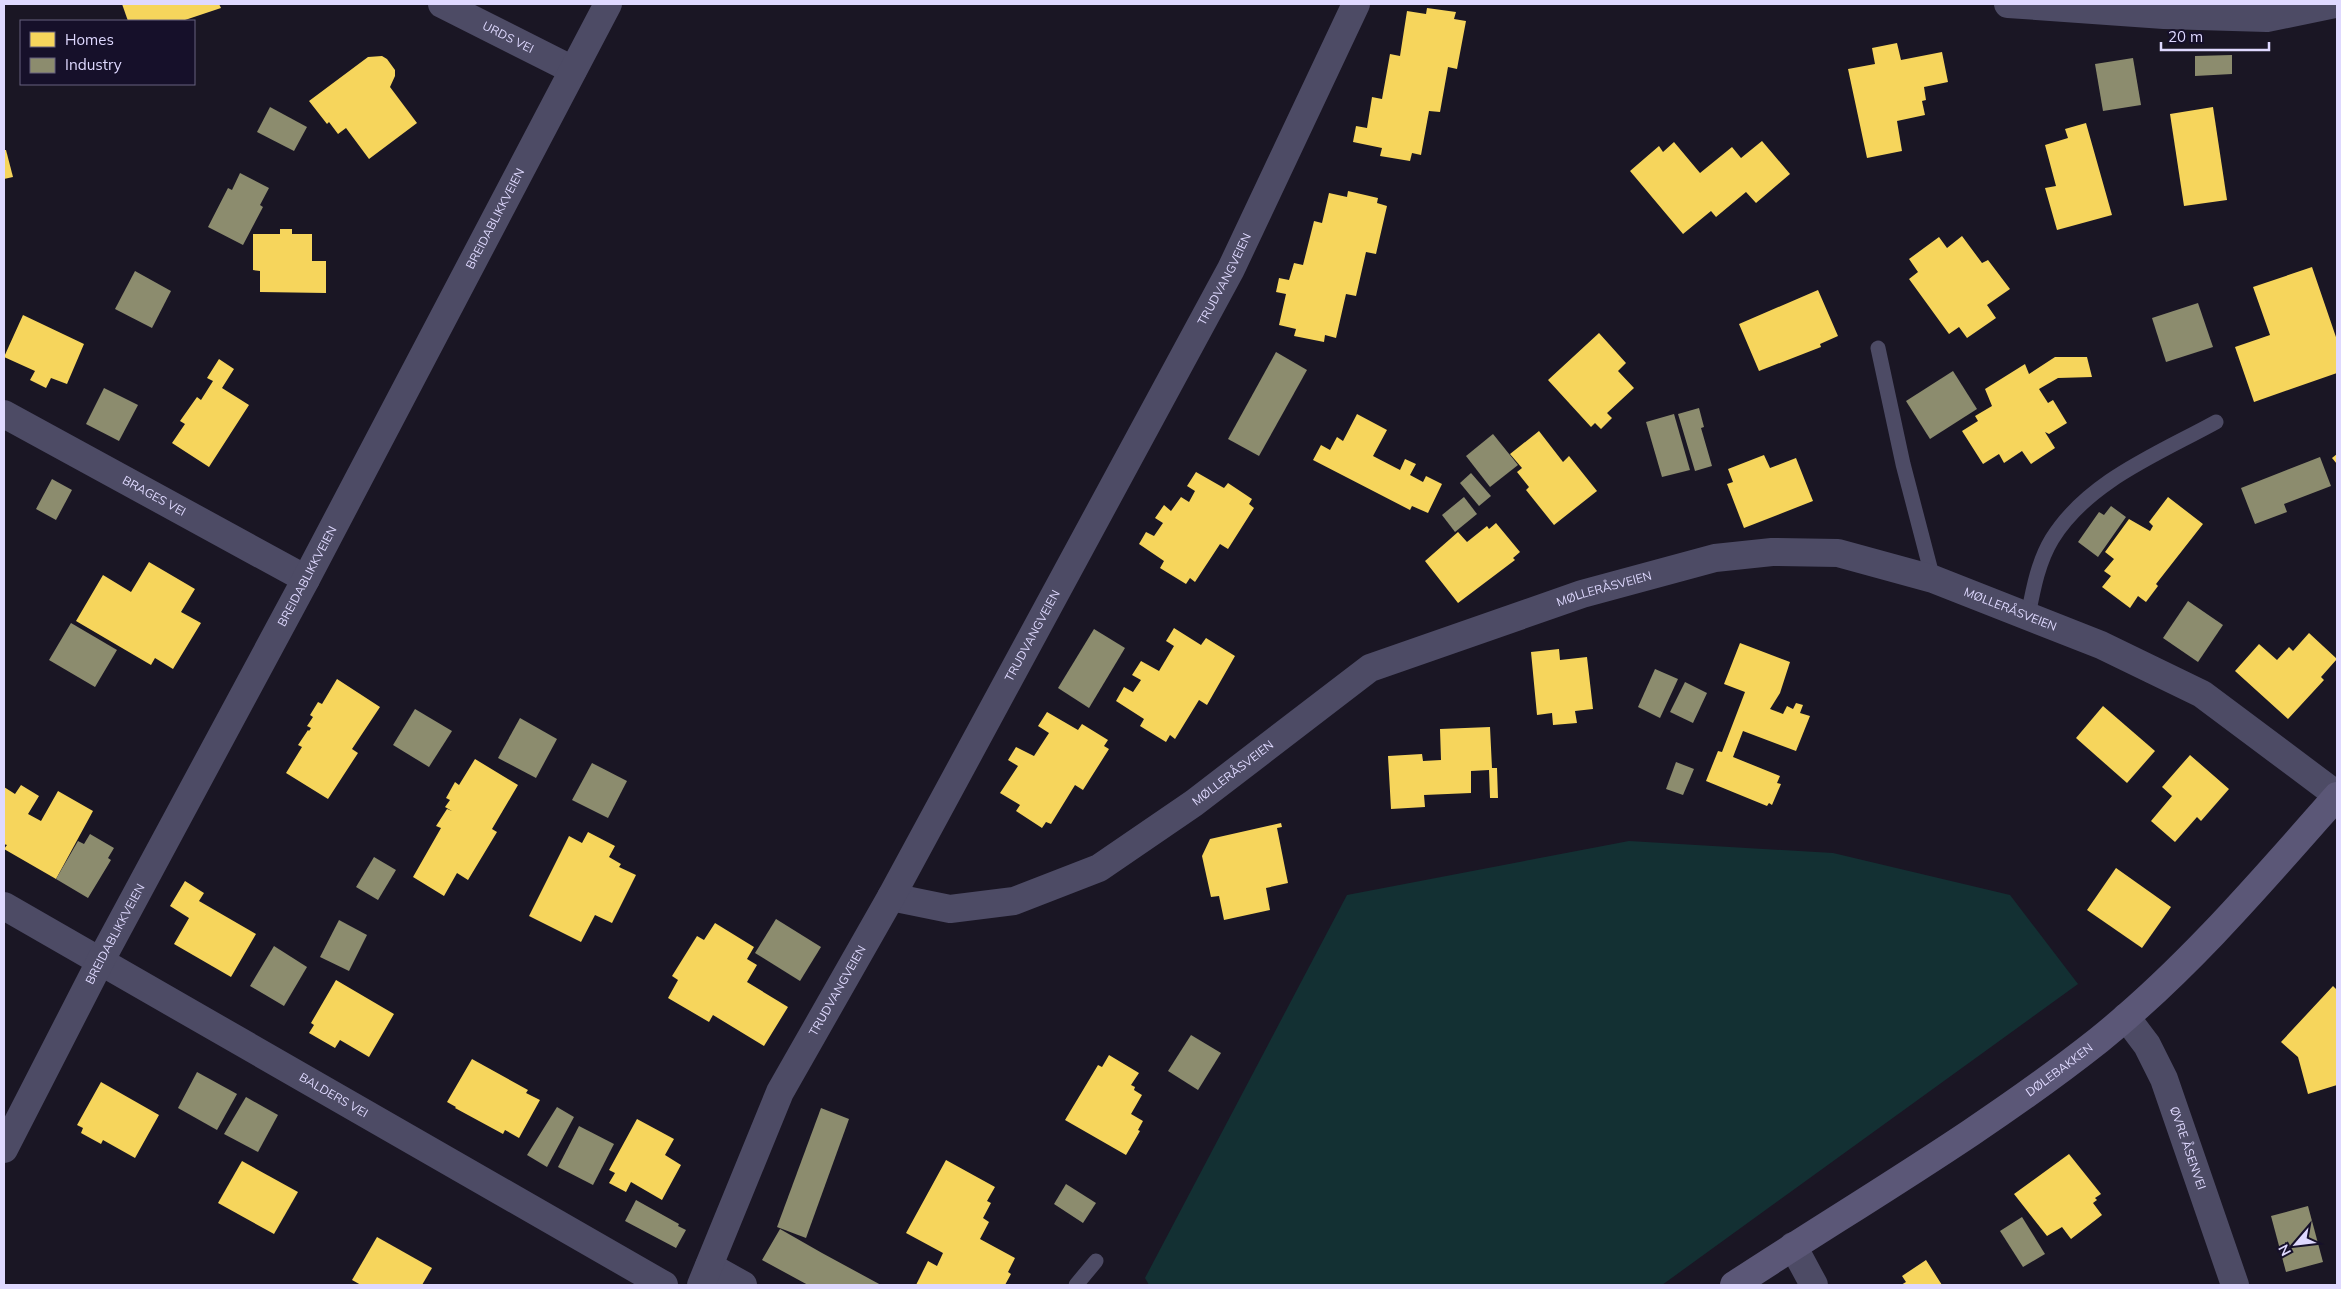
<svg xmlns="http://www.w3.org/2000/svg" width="2341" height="1289" viewBox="0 0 2341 1289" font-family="Mulish,sans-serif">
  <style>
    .green { fill: #133033 }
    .homes { fill: #f6d55c }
    .industry { fill: #8c8c6e }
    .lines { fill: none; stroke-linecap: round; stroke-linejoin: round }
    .lane { stroke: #4d4b65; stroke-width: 15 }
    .street { stroke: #4d4b65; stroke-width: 28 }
    .secondary { stroke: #5b5777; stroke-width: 28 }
    .labels { text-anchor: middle; stroke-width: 5; stroke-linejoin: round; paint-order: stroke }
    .street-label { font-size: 12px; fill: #dfd9ff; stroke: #16102a }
  </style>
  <rect width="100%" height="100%" fill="#1a1624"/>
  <path class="green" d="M 1629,841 L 1833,853 L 2010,895 L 2078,984 L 1662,1285 L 1149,1285 L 1145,1278 L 1347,895 Z"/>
  <g class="homes">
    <path d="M 122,4 L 219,4 L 221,8 L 182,21 L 128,21 Z"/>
    <path d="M 1427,8 L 1456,12 L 1454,19 L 1466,21 L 1457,69 L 1448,67 L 1440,112 L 1429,111 L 1421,155 L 1412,153 L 1410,161 L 1380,156 L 1382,148 L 1353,142 L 1356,126 L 1367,128 L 1372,97 L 1382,99 L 1390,54 L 1400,56 L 1407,11 L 1426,14 Z"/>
    <path d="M 1897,43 L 1901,60 L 1942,52 L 1948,82 L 1924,87 L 1926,100 L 1922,101 L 1925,115 L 1897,121 L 1902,151 L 1867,158 L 1848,69 L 1875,64 L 1872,48 Z"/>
    <path d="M 382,56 L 387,59 L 395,70 L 395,76 L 390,87 L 417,123 L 369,159 L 346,128 L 338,134 L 329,122 L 327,124 L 309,101 L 368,57 Z"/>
    <path d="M 2213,107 L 2227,200 L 2184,206 L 2170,114 Z"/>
    <path d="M 2086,123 L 2112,215 L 2057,230 L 2045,188 L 2056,186 L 2045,145 L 2068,138 L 2065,129 Z"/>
    <path d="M 1762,141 L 1790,174 L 1756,203 L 1746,192 L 1716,217 L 1711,211 L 1683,234 L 1630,171 L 1659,146 L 1663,152 L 1674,142 L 1700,173 L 1732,147 L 1741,158 Z"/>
    <path d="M 4,150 L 6,150 L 13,177 L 4,179 Z"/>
    <path d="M 1348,191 L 1378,198 L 1377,203 L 1387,206 L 1376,254 L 1366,252 L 1356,296 L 1346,294 L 1336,338 L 1325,335 L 1324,342 L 1294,336 L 1296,329 L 1279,325 L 1286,294 L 1276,292 L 1279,278 L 1289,280 L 1294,263 L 1303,265 L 1314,221 L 1322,223 L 1329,193 L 1347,197 Z"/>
    <path d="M 280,229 L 292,229 L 292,234 L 312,234 L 312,261 L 326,261 L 326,293 L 260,292 L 260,271 L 253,270 L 253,234 L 280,234 Z"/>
    <path d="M 1962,236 L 1982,263 L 1988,260 L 2010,289 L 1987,305 L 1996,318 L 1967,338 L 1959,327 L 1949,334 L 1909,279 L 1918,272 L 1909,259 L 1939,237 L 1947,248 Z"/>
    <path d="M 2312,267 L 2337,340 L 2337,373 L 2254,402 L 2235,347 L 2270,335 L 2253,287 Z"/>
    <path d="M 1818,290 L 1838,336 L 1820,344 L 1821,347 L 1759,371 L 1739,324 Z"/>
    <path d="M 23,315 L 84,344 L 67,384 L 51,378 L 46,388 L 30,380 L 35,371 L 4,357 Z"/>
    <path d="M 1599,333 L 1626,363 L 1618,371 L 1634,388 L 1607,413 L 1612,418 L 1601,429 L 1595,423 L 1591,427 L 1548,380 Z"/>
    <path d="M 2055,357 L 2087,357 L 2092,377 L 2058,378 L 2039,389 L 2048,403 L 2053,400 L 2067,423 L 2049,434 L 2045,432 L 2055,448 L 2031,464 L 2022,451 L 2004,463 L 1999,454 L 1983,464 L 1962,431 L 1978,421 L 1975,416 L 1992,406 L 1985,389 L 2025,364 L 2029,374 Z"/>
    <path d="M 219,359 L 234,369 L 222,388 L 249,405 L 209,467 L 172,443 L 185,424 L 180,421 L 197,397 L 201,400 L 213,381 L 207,378 Z"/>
    <path d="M 1357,414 L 1387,430 L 1373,456 L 1400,470 L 1405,459 L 1416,464 L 1410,475 L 1423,482 L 1426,476 L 1442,484 L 1428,513 L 1412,506 L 1410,510 L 1313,460 L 1321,445 L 1330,450 L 1337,437 L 1343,441 Z"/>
    <path d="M 1539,431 L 1563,462 L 1569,456 L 1597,491 L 1554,525 L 1526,490 L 1529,487 L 1517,472 L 1522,468 L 1510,454 Z"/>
    <path d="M 2337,454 L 2337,464 L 2332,458 Z"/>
    <path d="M 1764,455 L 1770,468 L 1796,458 L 1813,501 L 1744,528 L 1727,484 L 1733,482 L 1728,469 Z"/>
    <path d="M 1196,472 L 1224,488 L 1228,483 L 1252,499 L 1249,504 L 1254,508 L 1228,549 L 1220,544 L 1195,582 L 1190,578 L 1186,584 L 1160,568 L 1164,561 L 1139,544 L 1146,532 L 1154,536 L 1163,523 L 1155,518 L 1164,505 L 1171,511 L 1181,497 L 1189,502 L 1195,491 L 1187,486 Z"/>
    <path d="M 2168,497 L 2203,524 L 2156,584 L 2158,586 L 2146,602 L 2138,596 L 2130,608 L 2102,587 L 2111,576 L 2104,571 L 2114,559 L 2105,552 L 2129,519 L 2150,531 L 2153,526 L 2149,522 Z"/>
    <path d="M 1496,523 L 1520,552 L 1513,558 L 1515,560 L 1458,603 L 1425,561 L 1458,532 L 1467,542 L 1487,526 L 1489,529 Z"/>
    <path d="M 149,562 L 195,589 L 181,612 L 201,623 L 173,669 L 155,658 L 151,665 L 76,621 L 103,575 L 131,592 Z"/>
    <path d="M 1174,628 L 1201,645 L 1206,638 L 1235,656 L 1207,705 L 1199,700 L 1175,739 L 1170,735 L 1166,742 L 1140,726 L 1144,719 L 1116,701 L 1124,687 L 1133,692 L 1141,680 L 1132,675 L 1141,661 L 1159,671 L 1174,646 L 1166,641 Z"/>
    <path d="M 2309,633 L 2337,659 L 2321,677 L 2324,680 L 2288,719 L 2235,671 L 2259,644 L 2277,660 L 2289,647 L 2293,651 Z"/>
    <path d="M 1740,643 L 1790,662 L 1780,693 L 1770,709 L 1783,714 L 1787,706 L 1793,709 L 1796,703 L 1803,705 L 1800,713 L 1810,716 L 1796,751 L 1743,731 L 1733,757 L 1780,776 L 1777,783 L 1781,784 L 1772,805 L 1769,803 L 1767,806 L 1706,781 L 1718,751 L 1722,752 L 1745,692 L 1724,684 Z"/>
    <path d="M 1559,649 L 1560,660 L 1587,657 L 1593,709 L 1575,711 L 1577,723 L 1553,725 L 1552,713 L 1537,715 L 1531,652 Z"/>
    <path d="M 337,679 L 380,707 L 352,749 L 358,753 L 328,799 L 286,773 L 302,747 L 298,745 L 308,730 L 309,731 L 311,728 L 307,726 L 313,717 L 310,715 L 318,702 L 322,704 Z"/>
    <path d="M 2103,706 L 2155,751 L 2127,783 L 2076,738 Z"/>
    <path d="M 1047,712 L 1078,730 L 1082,724 L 1108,740 L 1104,746 L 1109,749 L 1083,790 L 1075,785 L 1051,824 L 1046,822 L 1042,828 L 1016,811 L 1020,805 L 1000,793 L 1018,766 L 1008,760 L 1016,747 L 1034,756 L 1049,733 L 1038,726 Z"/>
    <path d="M 1490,727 L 1492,768 L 1497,768 L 1498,798 L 1490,798 L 1489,770 L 1471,771 L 1471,793 L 1424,795 L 1425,807 L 1391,809 L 1388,756 L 1422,754 L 1423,761 L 1441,760 L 1440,729 Z"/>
    <path d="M 2190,755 L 2229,789 L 2201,821 L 2197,817 L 2175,842 L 2151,821 L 2172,796 L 2162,787 Z"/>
    <path d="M 475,759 L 518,785 L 492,829 L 497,832 L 468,880 L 457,873 L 444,896 L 413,877 L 441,828 L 436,826 L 447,809 L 452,811 L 445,807 L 450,800 L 446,798 L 455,782 L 459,785 Z"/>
    <path d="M 21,785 L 39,796 L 28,814 L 41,821 L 58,791 L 93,811 L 56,879 L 4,849 L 7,845 L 4,844 L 4,787 L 15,794 Z"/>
    <path d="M 1281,823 L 1282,827 L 1277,828 L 1288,883 L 1266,888 L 1270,910 L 1224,920 L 1219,896 L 1211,897 L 1202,856 L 1210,839 Z"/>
    <path d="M 588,832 L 615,846 L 609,857 L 621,864 L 619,867 L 636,875 L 612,923 L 595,915 L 581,942 L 529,916 L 569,836 L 582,843 Z"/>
    <path d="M 2116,868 L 2171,907 L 2142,948 L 2087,910 Z"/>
    <path d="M 185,881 L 204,893 L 199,901 L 256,934 L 231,977 L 174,944 L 189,918 L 170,906 Z"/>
    <path d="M 715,923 L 754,947 L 747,959 L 757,965 L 747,982 L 788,1007 L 764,1046 L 713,1015 L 709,1022 L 668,998 L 678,980 L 672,976 L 697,936 L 704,940 Z"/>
    <path d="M 336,980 L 394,1014 L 369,1057 L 340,1040 L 335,1048 L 309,1033 L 314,1025 L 311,1023 Z"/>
    <path d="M 2333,986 L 2337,990 L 2337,1085 L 2308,1094 L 2298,1057 L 2281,1042 Z"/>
    <path d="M 1109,1055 L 1139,1073 L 1131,1085 L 1135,1087 L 1134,1090 L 1142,1095 L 1131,1114 L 1143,1121 L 1138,1130 L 1140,1131 L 1126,1155 L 1065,1120 L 1098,1065 L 1102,1067 Z"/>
    <path d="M 472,1059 L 528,1090 L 526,1093 L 540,1100 L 519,1138 L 505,1130 L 503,1134 L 455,1108 L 456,1107 L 447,1102 Z"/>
    <path d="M 101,1082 L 159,1115 L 135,1158 L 103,1140 L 101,1144 L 81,1133 L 83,1128 L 77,1125 Z"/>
    <path d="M 637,1119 L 674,1139 L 665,1155 L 681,1165 L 662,1200 L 631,1182 L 626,1192 L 609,1183 L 615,1173 L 609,1170 Z"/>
    <path d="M 2069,1154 L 2101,1194 L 2095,1198 L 2097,1200 L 2093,1203 L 2102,1215 L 2071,1239 L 2062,1227 L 2047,1236 L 2014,1194 Z"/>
    <path d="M 946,1160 L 995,1187 L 987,1201 L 991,1203 L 983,1218 L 989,1222 L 980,1239 L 1015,1258 L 1008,1272 L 1011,1274 L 1005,1285 L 916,1285 L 928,1261 L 937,1266 L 943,1253 L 906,1233 Z"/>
    <path d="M 242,1161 L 298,1192 L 274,1234 L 218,1203 Z"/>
    <path d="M 377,1237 L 432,1268 L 422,1285 L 361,1285 L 352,1280 Z"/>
    <path d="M 1926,1260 L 1942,1285 L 1901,1285 L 1906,1282 L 1902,1276 Z"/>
  </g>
  <g class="industry">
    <path d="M 2232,55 L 2232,74 L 2195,76 L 2195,56 Z"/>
    <path d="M 2133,58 L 2141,105 L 2103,111 L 2095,64 Z"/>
    <path d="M 270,107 L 307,127 L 294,151 L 257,132 Z"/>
    <path d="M 240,173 L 269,188 L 260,205 L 263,207 L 243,245 L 208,227 L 228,188 L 232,190 Z"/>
    <path d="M 135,271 L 171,291 L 152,328 L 115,309 Z"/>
    <path d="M 2198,303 L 2213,347 L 2166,362 L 2152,318 Z"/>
    <path d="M 1276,352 L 1307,370 L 1259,456 L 1228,439 Z"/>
    <path d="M 1953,371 L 1977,409 L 1930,439 L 1906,401 Z"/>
    <path d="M 104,388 L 138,405 L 119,441 L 86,424 Z"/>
    <path d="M 1699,408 L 1704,427 L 1701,428 L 1712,466 L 1695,471 L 1678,414 Z"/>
    <path d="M 1674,414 L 1690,470 L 1662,477 L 1646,422 Z"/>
    <path d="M 1493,434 L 1518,465 L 1490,487 L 1466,456 Z"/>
    <path d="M 2320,457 L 2331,486 L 2284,504 L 2287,512 L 2255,524 L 2241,488 Z"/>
    <path d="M 1471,473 L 1491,496 L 1479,506 L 1460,483 Z"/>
    <path d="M 52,479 L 72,490 L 56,520 L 36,509 Z"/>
    <path d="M 1464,497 L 1477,514 L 1455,532 L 1442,515 Z"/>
    <path d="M 2111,506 L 2126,517 L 2098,557 L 2078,542 L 2099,512 L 2104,515 Z"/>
    <path d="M 2188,601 L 2223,625 L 2198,662 L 2163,638 Z"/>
    <path d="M 71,623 L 117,650 L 95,687 L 49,660 Z"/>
    <path d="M 1094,629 L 1125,648 L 1089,708 L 1058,688 Z"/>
    <path d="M 1655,669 L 1678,679 L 1660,718 L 1638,707 Z"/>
    <path d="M 1685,682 L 1707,693 L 1693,723 L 1670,712 Z"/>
    <path d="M 415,709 L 452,731 L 429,767 L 393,745 Z"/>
    <path d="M 520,718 L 557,739 L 536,778 L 498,758 Z"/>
    <path d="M 1676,762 L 1694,769 L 1683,795 L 1666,789 Z"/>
    <path d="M 592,763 L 627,781 L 608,818 L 572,800 Z"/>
    <path d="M 90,834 L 114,848 L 108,858 L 111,860 L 88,898 L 56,879 L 78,841 L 84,844 Z"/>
    <path d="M 374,857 L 396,870 L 378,900 L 356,887 Z"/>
    <path d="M 776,919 L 821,947 L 800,981 L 755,953 Z"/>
    <path d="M 339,920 L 367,935 L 349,971 L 320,957 Z"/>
    <path d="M 274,946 L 307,967 L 284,1006 L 250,986 Z"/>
    <path d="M 1191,1035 L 1221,1053 L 1198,1090 L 1168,1071 Z"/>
    <path d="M 197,1072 L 237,1094 L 217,1130 L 178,1108 Z"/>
    <path d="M 246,1097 L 278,1115 L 258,1152 L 224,1134 Z"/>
    <path d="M 557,1107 L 574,1117 L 547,1167 L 527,1155 Z"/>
    <path d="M 821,1108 L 849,1119 L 806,1238 L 777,1227 Z"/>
    <path d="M 579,1126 L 614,1144 L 593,1185 L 558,1167 Z"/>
    <path d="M 1066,1184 L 1096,1203 L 1083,1223 L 1054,1204 Z"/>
    <path d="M 636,1200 L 679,1224 L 678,1226 L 686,1230 L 676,1248 L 625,1221 Z"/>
    <path d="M 2308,1206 L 2323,1262 L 2286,1272 L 2271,1216 Z"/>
    <path d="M 2022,1217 L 2045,1254 L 2023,1267 L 2000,1231 Z"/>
    <path d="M 780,1229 L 822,1253 L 881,1285 L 808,1285 L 762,1260 Z"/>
  </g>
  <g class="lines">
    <g class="lane">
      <path d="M 1878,348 L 1903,464 L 1933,579"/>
      <path d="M 2028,616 C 2033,590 2038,562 2052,539 C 2088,481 2158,454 2216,422"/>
      <path d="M 1076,1285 L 1096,1261"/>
    </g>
    <g class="street">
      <path id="s1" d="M 442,4 L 573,70"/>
      <path d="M 2008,4 L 2164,15 L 2267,18 L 2335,4"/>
      <path id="s2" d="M 4,414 L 306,579"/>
      <path id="s3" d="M 891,897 L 950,909 L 1014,901 L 1099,868 L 1194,803 L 1370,668 L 1582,594 L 1715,558 L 1772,552 L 1838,553 L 1933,579 L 2101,645 L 2202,694 L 2337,795"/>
      <path id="s4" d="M 4,906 L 664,1285"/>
      <path id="s5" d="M 2126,1017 L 2147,1045 L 2164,1079 L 2235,1285"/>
      <path id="s6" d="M 4,1149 L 101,960 L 306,579 L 608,4"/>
      <path d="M 1793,1246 L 1814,1285"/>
      <path d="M 709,1266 L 743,1285"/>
      <path id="s7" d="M 701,1285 L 780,1092 L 891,897 L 1231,269 L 1356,4"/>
    </g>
    <path class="secondary" id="s8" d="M 1734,1285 C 1856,1205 1984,1131 2099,1040 C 2187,969 2262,881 2337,796"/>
  </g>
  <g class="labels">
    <g class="street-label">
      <text dy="4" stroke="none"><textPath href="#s1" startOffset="74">URDS VEI</textPath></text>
      <text dy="4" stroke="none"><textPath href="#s6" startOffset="1052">BREIDABLIKKVEIEN</textPath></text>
      <text dy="4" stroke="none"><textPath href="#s7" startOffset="1135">TRUDVANGVEIEN</textPath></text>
      <text dy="4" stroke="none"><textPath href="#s2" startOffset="171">BRAGES VEI</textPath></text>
      <text dy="4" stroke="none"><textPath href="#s6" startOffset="648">BREIDABLIKKVEIEN</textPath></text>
      <text dy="4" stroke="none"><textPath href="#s3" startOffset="800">MØLLERÅSVEIEN</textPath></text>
      <text dy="4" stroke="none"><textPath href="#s3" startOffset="1220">MØLLERÅSVEIEN</textPath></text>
      <text dy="4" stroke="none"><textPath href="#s7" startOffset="730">TRUDVANGVEIEN</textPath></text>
      <text dy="4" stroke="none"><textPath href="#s3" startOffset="380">MØLLERÅSVEIEN</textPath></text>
      <text dy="4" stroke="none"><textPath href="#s6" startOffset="242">BREIDABLIKKVEIEN</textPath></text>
      <text dy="4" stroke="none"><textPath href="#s7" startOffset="325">TRUDVANGVEIEN</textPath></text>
      <text dy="4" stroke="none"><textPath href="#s8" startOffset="390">DØLEBAKKEN</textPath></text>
      <text dy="4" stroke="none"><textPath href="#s4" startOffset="380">BALDERS VEI</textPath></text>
      <text dy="4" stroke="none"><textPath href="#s5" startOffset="146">ØVRE ÅSENVEI</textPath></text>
    </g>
  </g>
  <rect width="2341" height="1289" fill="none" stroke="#dfd9ff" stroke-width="10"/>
  <rect x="20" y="20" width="175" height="65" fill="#16102a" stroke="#66607f"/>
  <rect x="30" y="32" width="25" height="15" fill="#f6d55c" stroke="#66607f"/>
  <text x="65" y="45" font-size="15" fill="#dfd9ff">Homes</text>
  <rect x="30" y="58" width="25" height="15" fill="#8c8c6e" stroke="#66607f"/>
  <text x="65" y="70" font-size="15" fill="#dfd9ff">Industry</text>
  <g transform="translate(2296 1244) rotate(242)" stroke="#16102a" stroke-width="4" paint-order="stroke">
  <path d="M0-4L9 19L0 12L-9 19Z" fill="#dfd9ff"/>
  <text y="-8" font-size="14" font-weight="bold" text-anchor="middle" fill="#dfd9ff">N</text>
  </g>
  <path d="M2161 42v8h108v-8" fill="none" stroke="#dfd9ff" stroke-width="2.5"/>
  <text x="2168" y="42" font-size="15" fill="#dfd9ff" stroke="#16102a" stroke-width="4" paint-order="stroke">20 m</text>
</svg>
